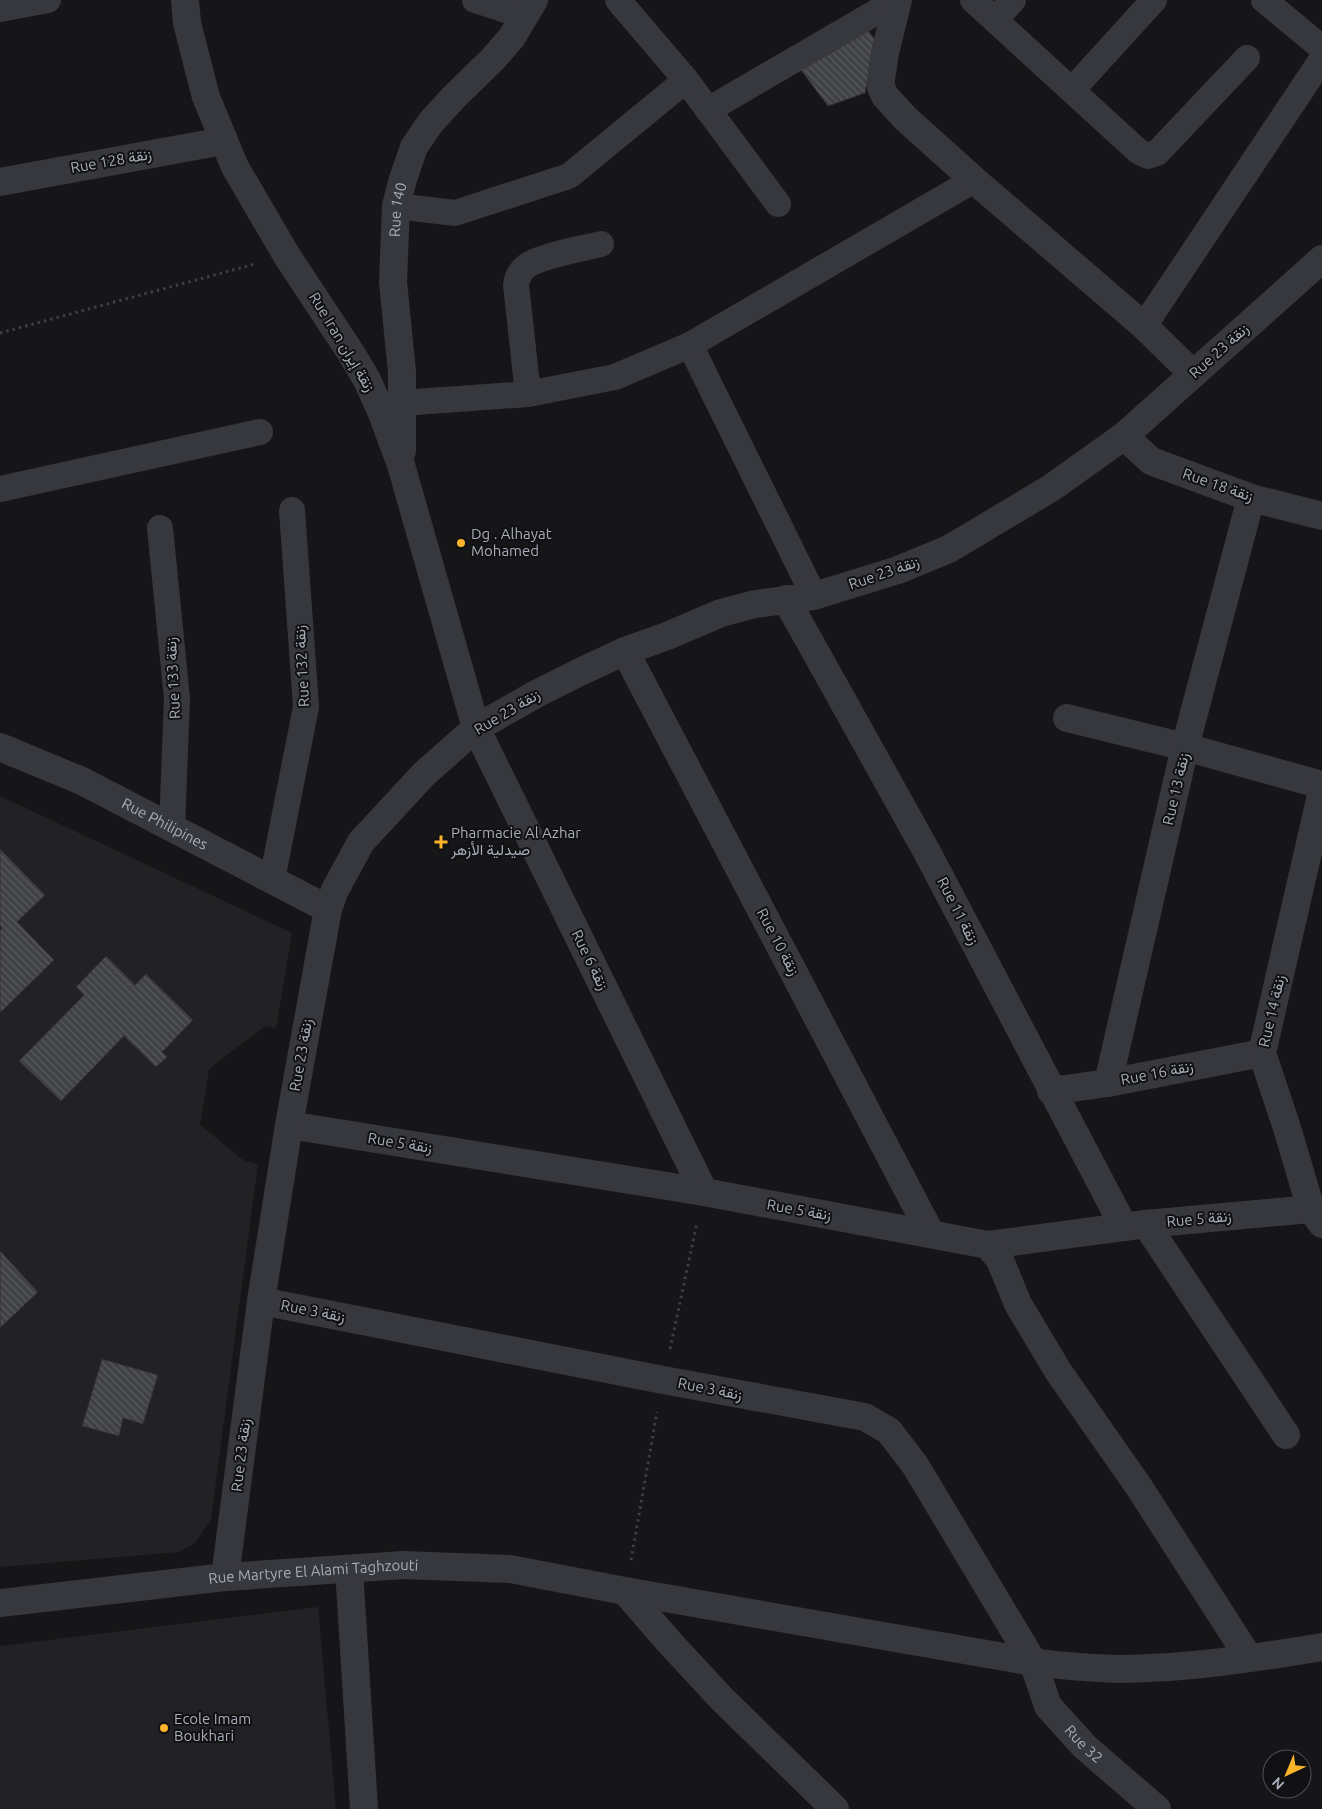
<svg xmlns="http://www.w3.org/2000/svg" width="1322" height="1809" viewBox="0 0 1322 1809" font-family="Ubuntu,Vazirmatn,sans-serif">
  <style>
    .built { fill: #222225 }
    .building { fill: url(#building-back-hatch); stroke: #303034 }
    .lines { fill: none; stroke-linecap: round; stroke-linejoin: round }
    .path { stroke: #3d3f45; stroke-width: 3; stroke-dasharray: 2.5 4; stroke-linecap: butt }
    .pedestrian { stroke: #37383e; stroke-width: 26 }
    .minor { stroke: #37383e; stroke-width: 28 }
    .tertiary { stroke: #37383e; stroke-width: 28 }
    .poi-dot { fill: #fdb42a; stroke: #111113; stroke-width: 2 }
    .labels { text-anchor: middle; stroke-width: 4; stroke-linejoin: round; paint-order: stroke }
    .street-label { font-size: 15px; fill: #a7adb9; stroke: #111113 }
    .poi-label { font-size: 15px; fill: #a7adb9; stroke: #111113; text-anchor: start }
  </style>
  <defs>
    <pattern id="building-back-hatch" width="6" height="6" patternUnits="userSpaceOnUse" patternTransform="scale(1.25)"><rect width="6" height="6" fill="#404145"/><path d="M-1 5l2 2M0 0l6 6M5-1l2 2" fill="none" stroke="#595a5e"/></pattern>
  </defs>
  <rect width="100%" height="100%" fill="#161618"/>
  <g class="built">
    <path d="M 0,796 L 292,933 L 276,1028 L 265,1026 L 209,1069 L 200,1125 L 243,1160 L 258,1164 L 211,1519 L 195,1543 L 179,1552 L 0,1567 Z"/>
    <path d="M 318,1607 L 336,1809 L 0,1809 L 0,1646 Z"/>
  </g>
  <g class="building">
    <path d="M 864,25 L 876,41 L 865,93 L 828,106 L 801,70 Z"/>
    <path d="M 0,849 L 45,895 L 17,922 L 54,960 L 0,1013 L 0,930 L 2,928 L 0,926 Z"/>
    <path d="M 106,956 L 135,985 L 146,974 L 193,1020 L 162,1052 L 167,1057 L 156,1067 L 124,1036 L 61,1101 L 19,1061 L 84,995 L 76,987 Z"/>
    <path d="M 0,1251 L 38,1292 L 0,1328 Z"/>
    <path d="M 102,1359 L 158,1375 L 143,1424 L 123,1418 L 119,1436 L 82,1426 Z"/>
  </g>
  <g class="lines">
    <g class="path">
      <path d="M 0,333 L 255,264"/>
      <path d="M 670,1349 L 697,1223"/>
      <path d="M 631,1560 L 657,1412"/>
    </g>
    <g class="pedestrian">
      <path d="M 475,0 L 524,16"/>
      <path d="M 618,0 L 686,80 L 778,204"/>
      <path d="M 973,0 L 1138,151 L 1148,156 L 1157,153 L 1247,58"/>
      <path d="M 1264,0 L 1322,48"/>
      <path d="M 0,9 L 48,0"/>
      <path d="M 995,20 L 1013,0"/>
      <path d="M 1072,90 L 1154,0"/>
      <path d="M 708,110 L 897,0"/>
      <path d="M 396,206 L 455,213 L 569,176 L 686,80"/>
      <path d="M 1144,326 L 1322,59"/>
      <path d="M 690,345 L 814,596"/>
      <path d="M 528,394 L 516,285 C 517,277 521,270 528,265 C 544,255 581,249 601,244"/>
      <path d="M 402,403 L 528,394 L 615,377 L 690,345 L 974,180"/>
      <path d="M 0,489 L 260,432"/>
      <path d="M 160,528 L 177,699 L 172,828"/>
      <path d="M 272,880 L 306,707 L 292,510"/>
    </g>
    <g class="minor">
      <path d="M 185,0 L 187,23 L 206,97 L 235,167 L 287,256 L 351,353 L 367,380 L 381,411 L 401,465 L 476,728 L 704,1192"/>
      <path d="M 898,0 L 885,53 L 881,79 L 881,87 L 885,96 L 905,118 L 974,180 L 1144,326 L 1193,374"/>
      <path d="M 0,182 L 223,141"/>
      <path d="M 1124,436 L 1151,461 L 1251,498 L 1322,516"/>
      <path id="s1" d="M 402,451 L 402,372 L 393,282 L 396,206 L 403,179 L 414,147 L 431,122 L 454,97 L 493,59 L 512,37 L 534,0"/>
      <path d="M 786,599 L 927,852 L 1124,1227"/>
      <path d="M 625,651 L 931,1234"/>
      <path d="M 1067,718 L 1185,747 L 1322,785"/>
      <path id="s2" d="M 0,747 L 82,781 L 328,909"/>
      <path d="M 1108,1083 L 1185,747 L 1251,498"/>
      <path d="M 1051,1091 L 1108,1083 L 1262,1053"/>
      <path d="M 289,1125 L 704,1192 L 988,1245 L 1146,1224 L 1311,1209"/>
      <path d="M 1146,1224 L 1286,1435"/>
      <path d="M 1322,1224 L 1311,1209 L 1287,1128 L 1262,1053 L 1322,791"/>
      <path d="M 988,1245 L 1000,1260 L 1018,1304 L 1058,1371 L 1139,1487 L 1249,1658"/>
      <path id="s3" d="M 261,1301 L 663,1380 L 865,1417 L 889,1431 L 915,1465 L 1033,1662 L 1048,1706 L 1085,1747 L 1157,1809"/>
      <path d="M 349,1569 L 364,1809"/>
      <path d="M 225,1577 L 261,1301 L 289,1125 L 328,909 L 335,890 L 361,842 L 424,774 L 476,728 L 538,693 L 582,671 L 625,651 L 667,636 L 721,613 L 755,604 L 814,596 L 898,570 L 949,549 L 1051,488 L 1124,436 L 1322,259"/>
      <path d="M 625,1591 L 1033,1662 C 1061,1666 1089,1668 1117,1669 C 1186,1669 1255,1658 1322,1647"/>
    </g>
    <path class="tertiary" id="s4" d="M 0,1603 L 225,1577 L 404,1565 L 510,1569 L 625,1591 L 670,1643 L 722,1699 L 835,1809"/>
  </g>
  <g class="poi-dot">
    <circle cx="461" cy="543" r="5"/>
    <path d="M438.5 834.5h5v5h5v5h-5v5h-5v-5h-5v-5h5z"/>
    <circle cx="164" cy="1728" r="5"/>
  </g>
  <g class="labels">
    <g class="street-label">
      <text transform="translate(111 161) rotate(-10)" y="5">Rue 128 زنقة</text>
      <text dy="5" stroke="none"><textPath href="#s1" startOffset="242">Rue 140</textPath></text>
      <text transform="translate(342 342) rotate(59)" y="5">Rue Iran زنقة إيران</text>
      <text transform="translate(1219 351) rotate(-42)" y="5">Rue 23 زنقة</text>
      <text transform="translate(1218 485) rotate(19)" y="5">Rue 18 زنقة</text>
      <text transform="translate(884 573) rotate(-19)" y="5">Rue 23 زنقة</text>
      <text transform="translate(302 666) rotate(-93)" y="5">Rue 132 زنقة</text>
      <text transform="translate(173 678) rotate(-93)" y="5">Rue 133 زنقة</text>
      <text transform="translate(507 712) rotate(-31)" y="5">Rue 23 زنقة</text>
      <text transform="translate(1176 789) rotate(-77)" y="5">Rue 13 زنقة</text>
      <text dy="5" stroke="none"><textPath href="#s2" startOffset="182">Rue Philipines</textPath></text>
      <text transform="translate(958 911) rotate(63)" y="5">Rue 11 زنقة</text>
      <text transform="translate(778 942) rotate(62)" y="5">Rue 10 زنقة</text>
      <text transform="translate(590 960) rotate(64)" y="5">Rue 6 زنقة</text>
      <text transform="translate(1272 1011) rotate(-77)" y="5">Rue 14 زنقة</text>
      <text transform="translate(301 1055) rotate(-80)" y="5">Rue 23 زنقة</text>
      <text transform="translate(1157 1073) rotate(-11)" y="5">Rue 16 زنقة</text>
      <text transform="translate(400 1143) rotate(9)" y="5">Rue 5 زنقة</text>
      <text transform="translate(799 1210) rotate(10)" y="5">Rue 5 زنقة</text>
      <text transform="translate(1199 1219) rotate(-5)" y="5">Rue 5 زنقة</text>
      <text transform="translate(313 1311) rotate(11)" y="5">Rue 3 زنقة</text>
      <text transform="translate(710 1389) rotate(11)" y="5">Rue 3 زنقة</text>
      <text transform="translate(241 1455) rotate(-83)" y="5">Rue 23 زنقة</text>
      <text dy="5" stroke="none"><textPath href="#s4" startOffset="315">Rue Martyre El Alami Taghzouti</textPath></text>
      <text dy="5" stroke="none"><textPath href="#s3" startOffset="1014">Rue 32</textPath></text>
    </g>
    <g class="poi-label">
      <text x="471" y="539">Dg . Alhayat<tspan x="471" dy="17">Mohamed</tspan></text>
      <text x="451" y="838">Pharmacie Al Azhar<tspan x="451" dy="17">صيدلية الأزهر</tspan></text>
      <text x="174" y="1724">Ecole Imam<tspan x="174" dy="17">Boukhari</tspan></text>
    </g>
  </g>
  <g transform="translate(1287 1774) rotate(224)"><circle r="24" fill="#111113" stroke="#4d4f55"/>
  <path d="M0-4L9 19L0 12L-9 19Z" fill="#fdb42a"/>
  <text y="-8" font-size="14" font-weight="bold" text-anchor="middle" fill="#a7adb9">N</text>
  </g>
</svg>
